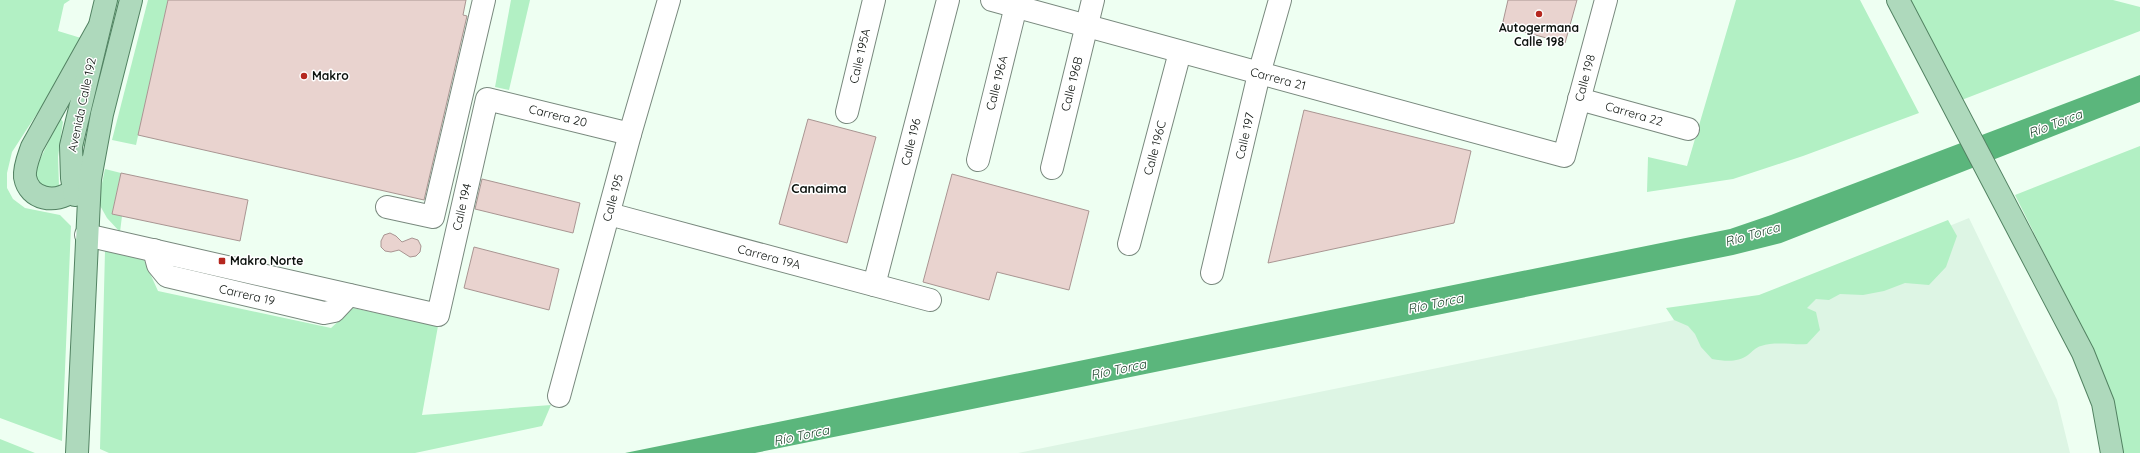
<svg xmlns="http://www.w3.org/2000/svg" width="2140" height="453" viewBox="0 0 2140 453" font-family="Quicksand,sans-serif">
  <style>
    .built { fill: #ddf5e4 }
    .green { fill: #b2f0c4 }
    .water { fill: #5bb67c }
    .building { fill: #e9d3cf; stroke: #a99592 }
    .lines { fill: none; stroke-linecap: round; stroke-linejoin: round }
    .minor-casing { stroke: #79897e; stroke-width: 24 }
    .major-casing { stroke: #528262; stroke-width: 24 }
    .minor { stroke: #fff; stroke-width: 22 }
    .major { stroke: #aed9bc; stroke-width: 22 }
    .poi-dot { fill: #b5271f; stroke: #fff; stroke-width: 1.5 }
    .labels { text-anchor: middle; stroke-width: 3; stroke-linejoin: round; paint-order: stroke }
    .poi-label { font-size: 12px; font-weight: bold; fill: #0b110d; stroke: #fff; text-anchor: start }
    .street-label { font-size: 12px; fill: #0b110d; stroke: #fff }
    .water-label { font-size: 13px; font-style: italic; fill: #193f27; stroke: #fff }
    .neighbourhood-label { font-size: 13px; font-weight: bold; fill: #0b110d; stroke: #fff }
  </style>
  <rect width="100%" height="100%" fill="#eefff2"/>
  <path class="built" d="M 1969,218 L 2057,400 L 2070,453 L 1018,453 L 1763,302 Z"/>
  <g class="green">
    <path d="M 0,0 L 70,0 L 64,4 L 58,31 L 81,38 L 53,89 L 12,152 L 7,173 L 7,188 L 13,199 L 25,208 L 60,215 L 71,226 L 62,441 L 0,418 Z"/>
    <path d="M 116,0 L 120,0 L 86,126 L 84,146 L 80,146 Z"/>
    <path d="M 148,0 L 168,0 L 136,145 L 112,140 Z"/>
    <path d="M 511,0 L 530,0 L 509,90 L 495,87 Z"/>
    <path d="M 1736,0 L 1860,0 L 1919,113 L 1803,156 L 1733,179 L 1647,192 L 1648,157 L 1687,166 Z"/>
    <path d="M 1906,0 L 2113,0 L 2140,7 L 2140,31 L 1959,101 Z"/>
    <path d="M 61,119 L 63,122 L 58,157 L 59,186 L 57,190 L 40,189 L 34,172 L 59,120 Z"/>
    <path d="M 2140,146 L 2140,453 L 2121,453 L 2092,349 L 2015,195 Z"/>
    <path d="M 105,169 L 121,173 L 112,214 L 122,216 L 120,232 L 107,218 L 98,202 Z"/>
    <path d="M 1948,220 L 1957,236 L 1946,267 L 1929,285 L 1905,283 L 1884,291 L 1863,295 L 1840,294 L 1829,300 L 1816,299 L 1807,308 L 1816,312 L 1820,330 L 1807,344 C 1792,345 1775,341 1761,346 C 1756,347 1752,352 1748,355 C 1737,363 1725,361 1712,359 L 1701,347 L 1695,334 L 1688,326 L 1674,320 L 1666,308 L 1759,295 Z"/>
    <path d="M 105,251 L 144,260 L 158,291 L 331,328 L 353,308 L 438,326 L 422,415 L 551,405 L 542,426 L 415,453 L 109,453 L 100,449 Z"/>
    <path d="M 0,439 L 35,453 L 0,453 Z"/>
  </g>
  <path class="water" d="M 2140,75 L 2140,102 L 1781,243 L 1733,255 L 755,453 L 625,453 L 1730,229 L 1771,215 Z"/>
  <g class="building">
    <path d="M 168,0 L 466,0 L 463,15 L 467,16 L 424,200 L 138,135 Z"/>
    <path d="M 1508,0 L 1577,0 L 1565,43 L 1502,26 Z"/>
    <path d="M 1304,110 L 1471,151 L 1454,223 L 1268,263 Z"/>
    <path d="M 808,119 L 876,137 L 847,243 L 779,224 Z"/>
    <path d="M 121,173 L 248,200 L 240,241 L 112,214 Z"/>
    <path d="M 952,174 L 1089,211 L 1069,290 L 997,272 L 989,300 L 923,282 Z"/>
    <path d="M 482,179 L 580,203 L 573,233 L 475,209 Z"/>
    <path d="M 390,233 L 396,236 L 402,242 L 412,238 L 418,240 L 421,246 L 420,252 L 416,256 L 410,257 L 399,250 L 391,252 L 385,251 L 381,247 L 381,241 L 384,235 Z"/>
    <path d="M 474,247 L 559,269 L 549,310 L 464,288 Z"/>
  </g>
  <g class="lines">
    <defs>
      <g id="minor">
        <path d="M 992,0 L 1564,156 L 1606,0"/>
        <path d="M 1579,99 L 1688,129"/>
        <path d="M 847,112 L 874,0"/>
        <path d="M 978,160 L 1016,6"/>
        <path d="M 1052,168 L 1093,0"/>
        <path d="M 387,207 L 433,217 L 484,0"/>
        <path d="M 609,214 L 930,300"/>
        <path d="M 86,235 L 438,315 L 487,99 L 630,134"/>
        <path d="M 1129,244 L 1180,52"/>
        <path d="M 154,250 L 158,265 L 167,276 L 324,313 L 334,311 L 349,295"/>
        <path d="M 1212,273 L 1259,74 L 1280,0"/>
        <path d="M 874,285 L 948,0"/>
        <path d="M 559,396 L 630,134 L 669,0"/>
      </g>
      <g id="major">
        <path d="M 1898,0 L 2083,353 L 2103,403 L 2112,453"/>
        <path d="M 89,165 C 84,173 79,185 72,191 C 56,204 29,200 25,177 C 24,167 29,156 32,147 L 98,29"/>
        <path d="M 75,195 L 72,178 L 71,146 L 106,0"/>
        <path d="M 77,453 L 90,179 L 102,114 L 131,0"/>
      </g>
    </defs>
    <use href="#minor" class="minor-casing"/>
    <use href="#major" class="major-casing"/>
    <use href="#minor" class="minor"/>
    <use href="#major" class="major"/>
  </g>
  <g class="poi-dot">
    <circle cx="1539" cy="14" r="4"/>
    <circle cx="304" cy="76" r="4"/>
    <rect x="218" y="257" width="8" height="8" rx="2"/>
  </g>
  <g class="labels">
    <g class="poi-label">
      <text x="1539" y="32" text-anchor="middle">Autogermana<tspan x="1539" dy="14">Calle 198</tspan></text>
      <text x="312" y="80">Makro</text>
      <text x="230" y="265">Makro Norte</text>
    </g>
    <g class="street-label">
      <text transform="translate(860 56) rotate(-77)" y="4">Calle 195A</text>
      <text transform="translate(1585 78) rotate(-75)" y="4">Calle 198</text>
      <text transform="translate(1278 79) rotate(15)" y="4">Carrera 21</text>
      <text transform="translate(997 83) rotate(-76)" y="4">Calle 196A</text>
      <text transform="translate(1072 84) rotate(-76)" y="4">Calle 196B</text>
      <text transform="translate(82 105) rotate(-78)" y="4">Avenida Calle 192</text>
      <text transform="translate(1634 114) rotate(16)" y="4">Carrera 22</text>
      <text transform="translate(558 116) rotate(14)" y="4">Carrera 20</text>
      <text transform="translate(1245 136) rotate(-77)" y="4">Calle 197</text>
      <text transform="translate(911 142) rotate(-76)" y="4">Calle 196</text>
      <text transform="translate(1155 148) rotate(-75)" y="4">Calle 196C</text>
      <text transform="translate(613 198) rotate(-75)" y="4">Calle 195</text>
      <text transform="translate(462 207) rotate(-77)" y="4">Calle 194</text>
      <text transform="translate(769 257) rotate(15)" y="4">Carrera 19A</text>
      <text transform="translate(247 295) rotate(13)" y="4">Carrera 19</text>
    </g>
    <g class="water-label">
      <text transform="translate(2055 123) rotate(-21)" y="5">Río Torca</text>
      <text transform="translate(1752 234) rotate(-16)" y="5">Río Torca</text>
      <text transform="translate(1435 303) rotate(-12)" y="5">Río Torca</text>
      <text transform="translate(1118 369) rotate(-12)" y="5">Río Torca</text>
      <text transform="translate(801 435) rotate(-12)" y="5">Río Torca</text>
    </g>
    <g class="neighbourhood-label">
      <text x="819" y="193">Canaima</text>
    </g>
  </g>
</svg>
